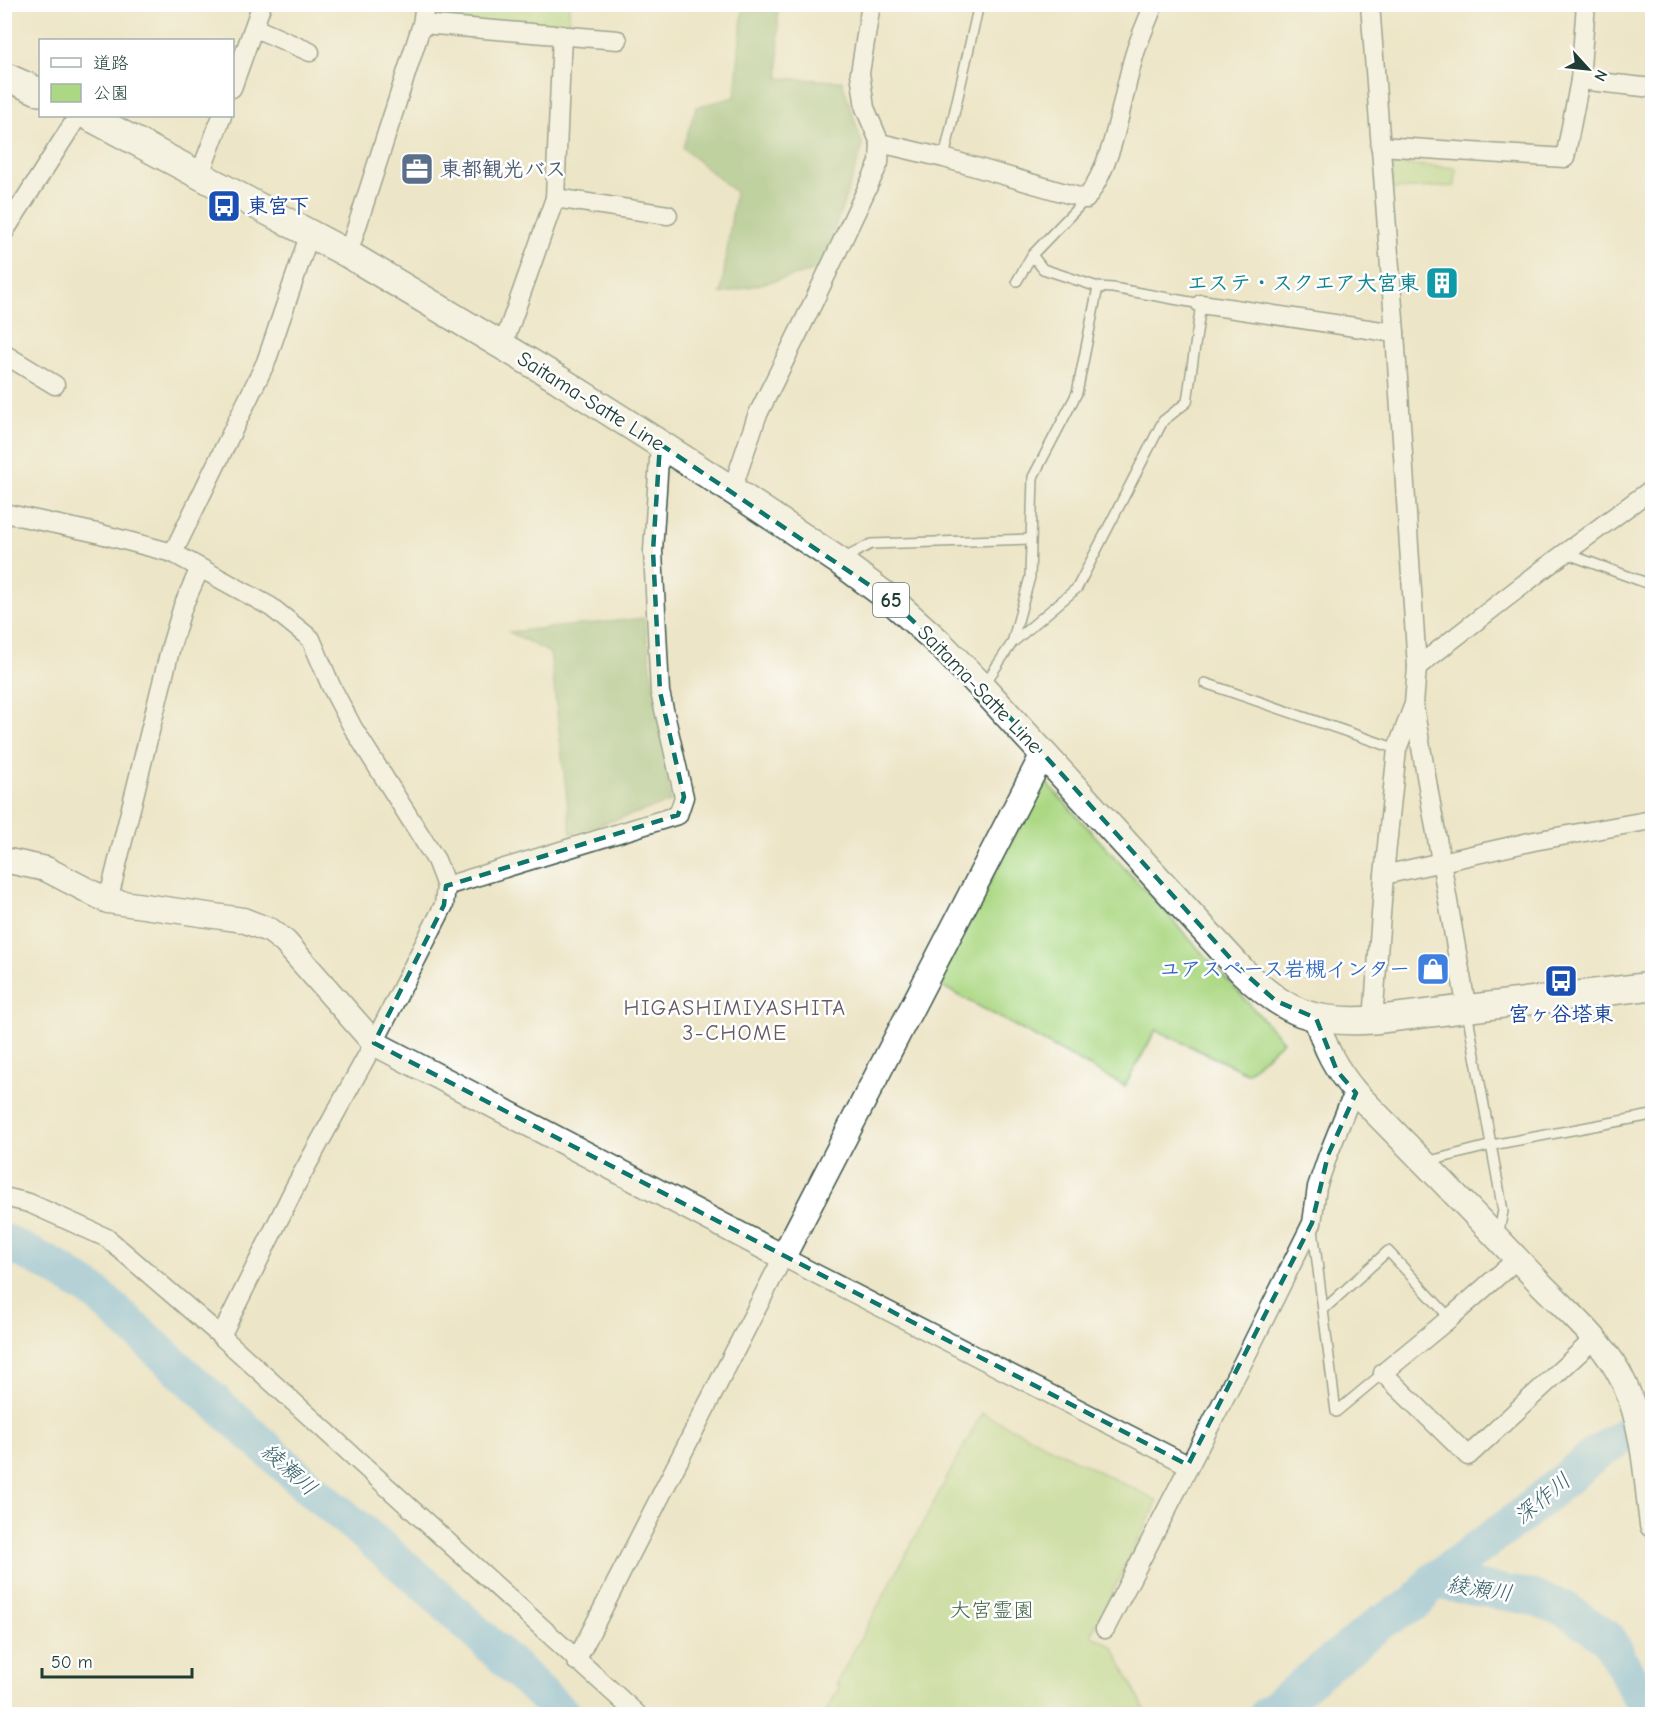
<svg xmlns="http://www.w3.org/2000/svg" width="1657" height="1719" viewBox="0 0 1657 1719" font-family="'Comic Neue','Klee One',sans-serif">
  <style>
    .green { fill: #acd883; stroke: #668a5c; stroke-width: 1.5 }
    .forest { fill: #89b871; stroke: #547a52; stroke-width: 1.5 }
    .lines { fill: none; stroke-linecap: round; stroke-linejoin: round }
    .river { stroke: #71b9e9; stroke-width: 36 }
    .lane-casing { stroke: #3e564a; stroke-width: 12 }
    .street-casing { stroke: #3e564a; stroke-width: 21 }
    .secondary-casing { stroke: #3e564a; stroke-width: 27 }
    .primary-casing { stroke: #3e564a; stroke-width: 30 }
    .lane { stroke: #fff; stroke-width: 9 }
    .street { stroke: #fff; stroke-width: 18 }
    .secondary { stroke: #fff; stroke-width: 24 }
    .primary { stroke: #fff; stroke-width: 27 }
    .marked { fill: none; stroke: #0f766e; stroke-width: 4.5; stroke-dasharray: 12 8; stroke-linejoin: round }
    .labels { text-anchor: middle; stroke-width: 5; stroke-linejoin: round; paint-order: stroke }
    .shield { fill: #fff; stroke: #627771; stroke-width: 1.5 }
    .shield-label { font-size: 20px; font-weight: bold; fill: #1f3d34 }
    .service-label { font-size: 21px; font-weight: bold; fill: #4e5e75; stroke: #fff; text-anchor: start }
    .transit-label { font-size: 21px; font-weight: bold; fill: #164399; stroke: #fff; text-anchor: start }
    .culture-label { font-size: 21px; font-weight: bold; fill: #0d838f; stroke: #fff; text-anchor: end }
    .street-label { font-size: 21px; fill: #1f3d34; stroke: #fff }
    .shop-label { font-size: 21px; font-weight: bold; fill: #366cbe; stroke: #fff; text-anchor: end }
    .park-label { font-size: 21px; fill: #426448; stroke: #fff }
    .neighbourhood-label { font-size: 22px; letter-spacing: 1.5px; fill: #645c64; stroke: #fff }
    .water-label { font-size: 22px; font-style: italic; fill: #38626a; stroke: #fff }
  </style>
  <rect width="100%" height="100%" fill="#fff"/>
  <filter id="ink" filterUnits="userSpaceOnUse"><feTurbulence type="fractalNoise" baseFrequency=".0167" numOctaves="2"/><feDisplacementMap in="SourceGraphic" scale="12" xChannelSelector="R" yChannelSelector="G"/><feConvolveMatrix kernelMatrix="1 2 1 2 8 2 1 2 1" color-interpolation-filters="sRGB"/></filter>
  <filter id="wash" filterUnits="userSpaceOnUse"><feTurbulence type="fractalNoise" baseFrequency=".008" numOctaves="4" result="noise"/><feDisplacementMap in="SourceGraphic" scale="24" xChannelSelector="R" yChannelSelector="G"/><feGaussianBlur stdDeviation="1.35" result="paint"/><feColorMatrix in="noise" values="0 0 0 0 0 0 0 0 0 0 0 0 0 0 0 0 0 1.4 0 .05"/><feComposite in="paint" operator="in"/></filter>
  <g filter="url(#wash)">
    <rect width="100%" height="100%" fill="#ede5c7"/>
    <g class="green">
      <path d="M 436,5 L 569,5 L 569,33 L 439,19 L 434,12 Z"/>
      <path d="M 1393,164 L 1456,168 L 1455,186 L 1392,189 Z"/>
      <path d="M 1043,779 L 1283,1041 L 1247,1073 L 1156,1030 L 1125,1086 L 938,984 Z"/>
      <path d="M 982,1413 L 1158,1501 L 1091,1635 L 1113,1647 L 1147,1714 L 825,1714 L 840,1686 L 836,1684 Z"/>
    </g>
    <g class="forest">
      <path d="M 743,5 L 778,5 L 779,78 L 842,81 L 863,146 L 821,269 L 721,294 L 735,192 L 683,148 L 696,107 L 735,97 Z"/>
      <path d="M 644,618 L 671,802 L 571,834 L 550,653 L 509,632 Z"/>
    </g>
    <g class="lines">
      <g class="river">
        <path d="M 4,1241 L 53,1266 L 94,1292 L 309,1487 L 429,1588 L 563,1714"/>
        <path d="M 1433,1581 L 1530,1597 L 1565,1609 L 1609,1639 L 1633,1685 L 1651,1714"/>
        <path d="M 1267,1714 L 1381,1622 L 1416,1603 L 1433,1581 L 1516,1520 L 1592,1457 L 1652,1417"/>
      </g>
    </g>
  </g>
  <g filter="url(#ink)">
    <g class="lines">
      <defs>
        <g id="lane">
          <path d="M 944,158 L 979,4"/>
          <path d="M 1017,281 L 1032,255 L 1086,199"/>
          <path d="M 1565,553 L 1652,585"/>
          <path d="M 841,560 L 871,544 L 1030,539"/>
          <path d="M 1012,643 L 1030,577 L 1033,477 L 1077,393 L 1098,287"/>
          <path d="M 1205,683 L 1397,749"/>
          <path d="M 984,685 L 1012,643 L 1077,588 L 1163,421 L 1187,402 L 1201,304 L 1113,288 L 1098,287 L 1043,269 L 1032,255"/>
          <path d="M 1467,1011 L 1503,1211 L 1498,1236"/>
          <path d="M 1426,1162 L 1492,1145 L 1652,1115"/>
          <path d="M 1313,1229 L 1323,1310 L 1388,1251 L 1450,1318"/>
          <path d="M 1323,1310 L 1336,1412 L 1383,1373"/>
        </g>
        <g id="street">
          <path d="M 1370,4 L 1395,333 L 1417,667 L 1414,704 L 1397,749 L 1384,875 L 1373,1020"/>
          <path d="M 422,24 L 618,40"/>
          <path d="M 255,28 L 310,52"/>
          <path d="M 1580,80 L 1652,88"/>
          <path d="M 232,88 L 262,4"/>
          <path d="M 880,143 L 944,158 L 1086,199 C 1116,158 1120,104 1134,56 C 1139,39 1147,22 1154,4"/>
          <path d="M 1380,146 L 1565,158 L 1580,80 L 1586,4"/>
          <path d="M 200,174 L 222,116"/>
          <path d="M 555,198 L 668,215"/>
          <path d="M 4,232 L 78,116"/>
          <path d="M 348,254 L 422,24 L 425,4"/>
          <path d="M 1201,304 L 1395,333"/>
          <path d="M 503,345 L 555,198 L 562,35"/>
          <path d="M 4,354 L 55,385"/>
          <path d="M 732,490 L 757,416 L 813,303 L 879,163 L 880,143 L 865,108 L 860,73 L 871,4"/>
          <path d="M 4,513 L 97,533 L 173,553 L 271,607 L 311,639 L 331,686 L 353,728 L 436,860 L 446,886 L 444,905 L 374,1043 L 296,1185 L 221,1336"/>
          <path d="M 173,553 L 266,362 L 310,233"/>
          <path d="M 1417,667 L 1542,570 L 1652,489"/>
          <path d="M 1414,707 L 1467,1010"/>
          <path d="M 1384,875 L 1534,841 L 1652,820"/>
          <path d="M 446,886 L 678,815 L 684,797 L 660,692 L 653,551 L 660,444"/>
          <path d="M 108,901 L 171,646 L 183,606 L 200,568"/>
          <path d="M 4,1197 L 29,1203 L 107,1238 L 221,1336 L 637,1714"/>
          <path d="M 1517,1259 L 1450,1318 L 1383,1373 L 1468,1456 L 1594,1339"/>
          <path d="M 1105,1629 L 1243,1362 L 1312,1223 L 1317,1187 L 1328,1155 L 1348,1105 L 1356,1093"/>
          <path d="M 576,1661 L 783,1257 L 1188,1465"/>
        </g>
        <g id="secondary">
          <path d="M 4,860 L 46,869 L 108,901 L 243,920 L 271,931 L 285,942 L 374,1043 L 783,1257 L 1043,754"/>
          <path d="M 1316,1018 C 1325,1049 1335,1068 1356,1093 C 1417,1155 1479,1218 1539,1282 C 1569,1313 1606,1343 1624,1383 C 1644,1426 1646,1478 1652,1525"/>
        </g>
        <g id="primary">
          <path d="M 4,76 L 40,92"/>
          <path d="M 88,116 L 348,254 L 558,379 L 732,490 L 839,561 L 890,599 L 938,642 L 982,687 L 1242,971 C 1285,1013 1313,1024 1373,1020 L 1652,986"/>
        </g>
      </defs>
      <use href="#lane" class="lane-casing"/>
      <use href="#street" class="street-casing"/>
      <use href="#secondary" class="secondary-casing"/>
      <use href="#primary" class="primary-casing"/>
      <use href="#lane" class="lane"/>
      <use href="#street" class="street"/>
      <use href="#secondary" class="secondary"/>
      <use href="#primary" class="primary"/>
    </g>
  </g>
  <path d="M0 0H1657V1719H0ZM 660,444 L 890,599 L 982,687 L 1242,971 L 1276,1001 L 1316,1018 L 1337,1071 L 1356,1093 L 1328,1155 L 1312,1223 L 1188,1465 L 374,1043 L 444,905 L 446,886 L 678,815 L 684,797 L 660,692 L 653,551 Z" fill="#ede5c7" fill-opacity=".55" fill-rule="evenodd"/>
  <path class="marked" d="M 660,444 L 890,599 L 982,687 L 1242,971 L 1276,1001 L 1316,1018 L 1337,1071 L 1356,1093 L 1328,1155 L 1312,1223 L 1188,1465 L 374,1043 L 444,905 L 446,886 L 678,815 L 684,797 L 660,692 L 653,551 Z"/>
  <defs>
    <symbol id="office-square" viewBox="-11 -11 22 22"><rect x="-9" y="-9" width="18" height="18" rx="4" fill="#5c6f8a" stroke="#fff"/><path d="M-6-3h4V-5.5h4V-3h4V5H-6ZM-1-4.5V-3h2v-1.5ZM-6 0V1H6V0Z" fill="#fff"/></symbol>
    <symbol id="bus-square" viewBox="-11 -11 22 22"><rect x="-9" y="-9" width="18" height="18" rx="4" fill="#1a4fb4" stroke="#fff"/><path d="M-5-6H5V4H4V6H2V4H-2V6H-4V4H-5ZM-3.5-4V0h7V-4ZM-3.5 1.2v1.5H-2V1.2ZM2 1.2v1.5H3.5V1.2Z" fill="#fff"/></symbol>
    <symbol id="building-square" viewBox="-11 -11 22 22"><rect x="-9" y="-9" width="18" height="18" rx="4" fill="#0f9aa8" stroke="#fff"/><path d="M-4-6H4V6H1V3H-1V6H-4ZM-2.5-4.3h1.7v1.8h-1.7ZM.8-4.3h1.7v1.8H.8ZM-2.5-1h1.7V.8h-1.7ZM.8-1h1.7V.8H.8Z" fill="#fff"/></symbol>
    <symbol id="shop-square" viewBox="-11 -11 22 22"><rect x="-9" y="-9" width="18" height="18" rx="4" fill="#3f7fe0" stroke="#fff"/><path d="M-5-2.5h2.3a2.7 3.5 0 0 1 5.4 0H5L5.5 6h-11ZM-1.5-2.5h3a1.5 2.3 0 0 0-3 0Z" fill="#fff"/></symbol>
  </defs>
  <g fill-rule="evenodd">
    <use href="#office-square" x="398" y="150" width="38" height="38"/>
    <use href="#bus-square" x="205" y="187" width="38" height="38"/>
    <use href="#building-square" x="1423" y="264" width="38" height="38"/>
    <use href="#shop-square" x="1414" y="950" width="38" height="38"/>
    <use href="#bus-square" x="1542" y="962" width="38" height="38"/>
  </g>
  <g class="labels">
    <rect class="shield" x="873" y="583" width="36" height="34" rx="4.5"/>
    <g class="shield-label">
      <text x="891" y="607">65</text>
    </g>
    <g class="service-label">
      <text x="440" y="176">東都観光バス</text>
    </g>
    <g class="transit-label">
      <text x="247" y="213">東宮下</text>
      <text x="1561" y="1021" text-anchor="middle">宮ヶ谷塔東</text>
    </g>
    <g class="culture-label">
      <text x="1419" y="290">エステ・スクエア大宮東</text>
    </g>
    <g class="street-label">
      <text transform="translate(591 401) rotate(32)" y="7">Saitama-Satte Line</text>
      <text transform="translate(980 689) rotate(46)" y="7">Saitama-Satte Line</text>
    </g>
    <g class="shop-label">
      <text x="1410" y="976">ユアスペース岩槻インター</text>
    </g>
    <g class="park-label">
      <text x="992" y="1617">大宮霊園</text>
    </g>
    <g class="neighbourhood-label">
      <text x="735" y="1015">HIGASHIMIYASHITA<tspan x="735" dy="25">3-CHOME</tspan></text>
    </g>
    <g class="water-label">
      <text transform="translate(290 1469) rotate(42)" y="8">綾瀬川</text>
      <text transform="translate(1542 1498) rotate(-40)" y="8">深作川</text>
      <text transform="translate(1480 1588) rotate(9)" y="8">綾瀬川</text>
    </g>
  </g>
  <rect width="1657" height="1719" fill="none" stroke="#fff" stroke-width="24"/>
  <rect x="39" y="39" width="195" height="78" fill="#ffffff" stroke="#a5b1ae" stroke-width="1.5"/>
  <rect x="51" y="58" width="30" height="9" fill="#ffffff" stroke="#a5b1ae" stroke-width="1.5"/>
  <text x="93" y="69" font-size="18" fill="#1f3d34">道路</text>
  <rect x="51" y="84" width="30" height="18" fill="#acd883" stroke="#a5b1ae" stroke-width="1.5"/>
  <text x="93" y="99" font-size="18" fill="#1f3d34">公園</text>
  <g transform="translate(1588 69) rotate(117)" stroke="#ffffff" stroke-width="4.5" paint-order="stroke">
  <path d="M0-4.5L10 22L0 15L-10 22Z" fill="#1f3d34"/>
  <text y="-9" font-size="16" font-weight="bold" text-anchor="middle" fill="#1f3d34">N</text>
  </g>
  <path d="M42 1668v9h150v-9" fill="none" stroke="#1f3d34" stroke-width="3"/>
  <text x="51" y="1668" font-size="18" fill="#1f3d34" stroke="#ffffff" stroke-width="4.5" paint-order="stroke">50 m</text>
</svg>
